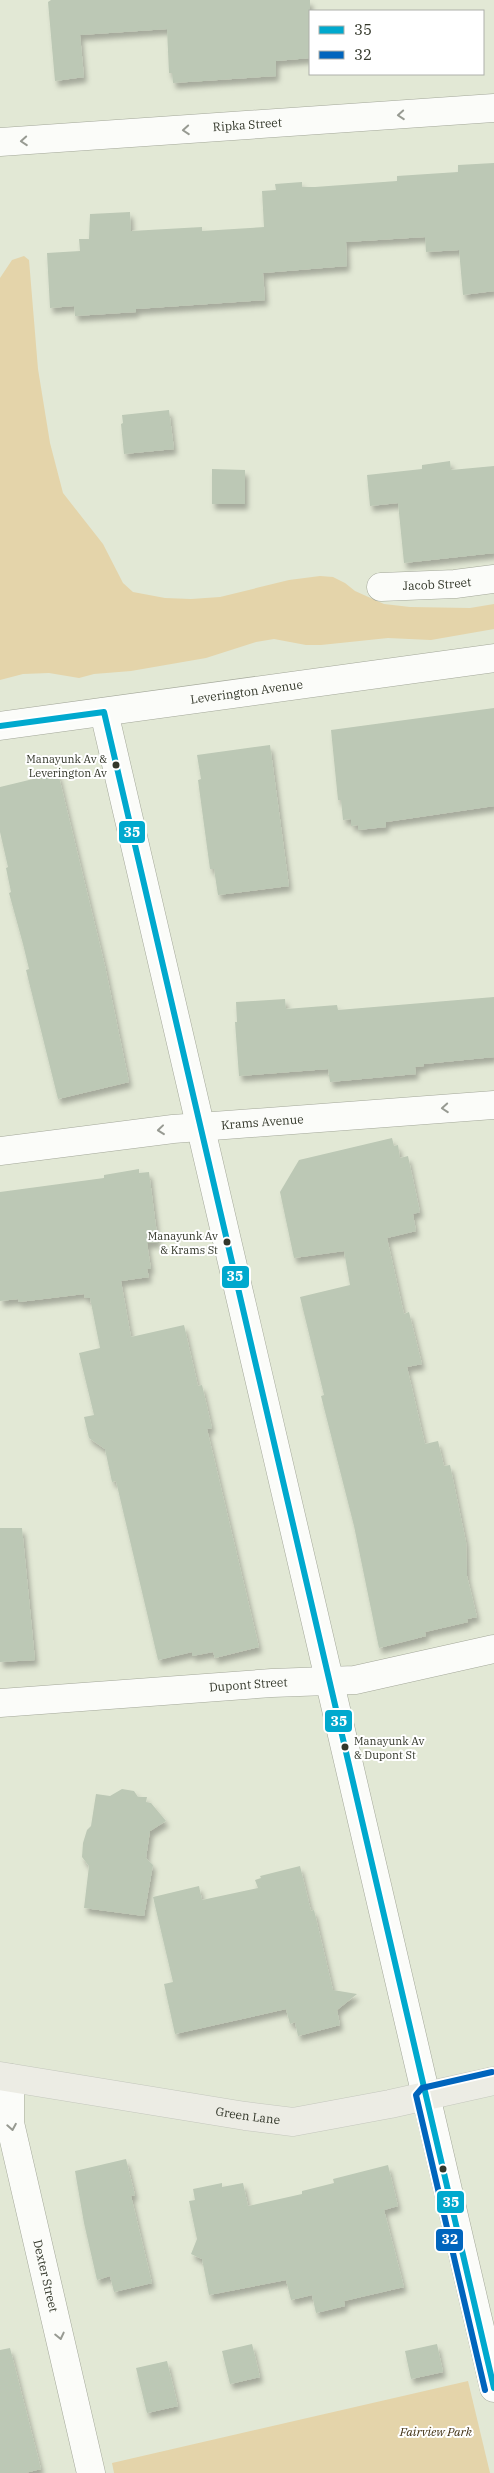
<svg xmlns="http://www.w3.org/2000/svg" width="494" height="2473" viewBox="0 0 494 2473" font-family="'IBM Plex Serif',serif">
  <style>
    .green { fill: #e4d4aa }
    .building { fill: #bcc8b5; filter: url(#shadow) }
    .lines { fill: none; stroke-linecap: round; stroke-linejoin: round }
    .minor-casing { stroke: #a3a799; stroke-width: 29 }
    .major-casing { stroke: #c4c7bd; stroke-width: 29 }
    .minor { stroke: #fbfcf9; stroke-width: 28 }
    .major { stroke: #ecece4; stroke-width: 28 }
    .bus-1-casing { stroke: #fff; stroke-width: 10 }
    .bus-2-casing { stroke: #fff; stroke-width: 10 }
    .bus-1 { stroke: #00a9ce; stroke-width: 6 }
    .bus-2 { stroke: #0065bd; stroke-width: 6 }
    .oneway { stroke: #979a92 }
    .bus-dot { fill: #33372a; stroke: #fff; stroke-width: 2 }
    .labels { text-anchor: middle; stroke-width: 4; stroke-linejoin: round; paint-order: stroke }
    .bus-label { font-size: 11px; fill: #33372a; stroke: #fff; text-anchor: end }
    .street-label { font-size: 12px; fill: #33372a; stroke: #fff }
    .park-label { font-size: 12px; font-style: italic; fill: #423214; stroke: #fff }
    .line-badge { stroke: #fff; stroke-width: 2 }
    .badge-label { font-size: 14px; text-anchor: middle; font-weight: bold; fill: #fff }
  </style>
  <defs>
    <filter id="shadow"><feDropShadow dx="3" dy="5.5" stdDeviation="2.5" flood-color="#0004"/></filter>
  </defs>
  <rect width="100%" height="100%" fill="#e2e8d5"/>
  <g class="green">
    <path d="M 24,256 L 29,260 L 38,369 L 50,443 L 63,493 L 103,544 L 123,583 L 133,592 L 165,598 L 191,599 L 220,597 L 289,580 L 320,576 L 333,577 L 345,583 L 355,591 L 384,604 L 410,607 L 470,608 L 494,604 L 494,629 L 431,640 L 388,638 L 321,645 L 306,645 L 274,639 L 256,642 L 206,658 L 131,671 L 94,674 L 79,678 L 49,673 L 23,674 L 0,680 L 0,278 L 12,260 Z"/>
    <path d="M 468,2381 L 490,2473 L 114,2473 L 112,2463 Z"/>
  </g>
  <g class="building">
    <path d="M 51,0 L 310,0 L 310,58 L 276,61 L 276,76 L 173,83 L 172,73 L 169,73 L 167,29 L 80,35 L 84,77 L 55,81 L 48,2 Z"/>
    <path d="M 494,163 L 494,291 L 463,295 L 459,250 L 426,252 L 425,237 L 346,242 L 347,266 L 263,273 L 265,300 L 136,309 L 136,312 L 75,316 L 74,306 L 50,308 L 47,253 L 80,251 L 79,239 L 89,239 L 90,214 L 130,212 L 131,231 L 202,227 L 202,231 L 264,227 L 262,191 L 276,190 L 275,184 L 302,182 L 302,187 L 315,187 L 397,181 L 397,176 L 458,172 L 458,165 Z"/>
    <path d="M 169,410 L 174,449 L 124,454 L 121,424 L 123,423 L 122,415 Z"/>
    <path d="M 450,461 L 451,470 L 494,466 L 494,553 L 404,563 L 398,503 L 370,506 L 367,475 L 422,469 L 422,465 Z"/>
    <path d="M 212,469 L 245,470 L 245,504 L 212,504 Z"/>
    <path d="M 494,708 L 494,806 L 386,822 L 386,827 L 358,830 L 358,825 L 351,826 L 351,819 L 343,820 L 341,800 L 338,800 L 331,730 Z"/>
    <path d="M 270,745 L 289,886 L 218,895 L 214,869 L 210,869 L 200,795 L 198,780 L 201,779 L 197,755 Z"/>
    <path d="M 58,773 L 105,966 L 129,1082 L 58,1099 L 26,970 L 29,969 L 23,944 L 9,893 L 11,892 L 6,868 L 8,867 L 0,832 L 0,787 Z"/>
    <path d="M 494,997 L 494,1057 L 424,1064 L 424,1066 L 415,1067 L 416,1074 L 330,1082 L 328,1069 L 239,1076 L 235,1022 L 237,1022 L 236,1002 L 285,999 L 286,1009 L 337,1005 L 338,1010 Z"/>
    <path d="M 392,1138 L 394,1146 L 398,1145 L 400,1158 L 408,1156 L 420,1212 L 413,1214 L 416,1231 L 387,1238 L 404,1314 L 409,1312 L 422,1364 L 407,1367 L 425,1444 L 438,1441 L 444,1466 L 450,1465 L 466,1542 L 467,1576 L 477,1617 L 467,1619 L 468,1622 L 425,1632 L 426,1636 L 379,1648 L 354,1526 L 321,1396 L 324,1395 L 300,1297 L 350,1285 L 344,1251 L 294,1258 L 280,1192 L 299,1160 Z"/>
    <path d="M 139,1169 L 139,1173 L 149,1172 L 158,1242 L 147,1243 L 151,1269 L 147,1269 L 149,1277 L 121,1281 L 131,1337 L 184,1325 L 198,1386 L 202,1385 L 212,1428 L 207,1429 L 259,1647 L 215,1658 L 213,1652 L 192,1656 L 192,1652 L 158,1660 L 116,1481 L 112,1482 L 105,1449 L 89,1438 L 84,1417 L 94,1415 L 79,1353 L 100,1348 L 90,1298 L 85,1298 L 84,1294 L 19,1302 L 18,1299 L 0,1301 L 0,1192 L 104,1178 L 104,1175 Z"/>
    <path d="M 0,1528 L 22,1528 L 35,1660 L 0,1662 Z"/>
    <path d="M 122,1789 L 134,1791 L 138,1797 L 147,1797 L 146,1802 L 151,1803 L 166,1821 L 150,1831 L 146,1858 L 153,1865 L 144,1916 L 84,1908 L 89,1866 L 82,1857 L 83,1843 L 87,1830 L 91,1826 L 96,1794 L 110,1796 Z"/>
    <path d="M 300,1866 L 311,1911 L 314,1910 L 333,1990 L 357,1994 L 337,2010 L 340,2025 L 298,2036 L 295,2022 L 290,2024 L 286,2009 L 175,2034 L 164,1984 L 173,1982 L 153,1897 L 199,1886 L 202,1900 L 258,1888 L 255,1880 L 261,1878 L 260,1876 Z"/>
    <path d="M 126,2159 L 135,2195 L 131,2196 L 152,2283 L 114,2292 L 110,2276 L 97,2280 L 84,2223 L 75,2171 Z"/>
    <path d="M 388,2165 L 398,2206 L 384,2210 L 404,2287 L 344,2301 L 345,2306 L 316,2313 L 312,2295 L 291,2300 L 286,2280 L 209,2295 L 202,2259 L 191,2254 L 197,2239 L 189,2201 L 195,2200 L 193,2189 L 222,2183 L 222,2187 L 243,2183 L 248,2206 L 302,2194 L 302,2191 L 334,2183 L 333,2179 Z"/>
    <path d="M 252,2344 L 260,2377 L 230,2384 L 222,2351 Z"/>
    <path d="M 437,2344 L 443,2372 L 411,2379 L 405,2351 Z"/>
    <path d="M 10,2348 L 41,2469 L 25,2473 L 0,2473 L 0,2350 Z"/>
    <path d="M 167,2361 L 178,2406 L 147,2413 L 136,2368 Z"/>
  </g>
  <g class="lines">
    <defs>
      <g id="minor">
        <path id="s1" d="M 0,142 L 494,108"/>
        <path id="s2" d="M 381,587 L 455,584 L 494,579"/>
        <path d="M 104,712 L 494,2388"/>
        <path id="s3" d="M 0,726 L 494,658"/>
        <path id="s4" d="M 0,1151 L 173,1129 L 494,1105"/>
        <path id="s5" d="M 0,1703 L 272,1683 L 355,1680 L 494,1649"/>
        <path id="s6" d="M 10,2078 L 10,2123 L 91,2473"/>
      </g>
      <g id="major">
        <path id="s7" d="M 0,2076 L 245,2116 L 293,2122 L 390,2104 L 494,2081"/>
      </g>
    </defs>
    <use href="#minor" class="minor-casing"/>
    <use href="#major" class="major-casing"/>
    <use href="#minor" class="minor"/>
    <use href="#major" class="major"/>
    <defs>
      <path id="bus-1" d="M 0,726 L 104,712 L 494,2388"/>
      <path id="bus-2" d="M 485,2390 L 416,2095 L 422,2088 L 492,2072"/>
    </defs>
    <use href="#bus-1" class="bus-1-casing"/>
    <use href="#bus-2" class="bus-2-casing"/>
    <use href="#bus-1" class="bus-1"/>
    <use href="#bus-2" class="bus-2"/>
  </g>
  <defs><path id="oneway-chevron" d="M-2-3.5L2.5 0L-2 3.5" fill="none" stroke-width="1.6" stroke-linecap="round" stroke-linejoin="round" transform="scale(1.25)"/></defs>
  <g class="oneway">
    <use href="#oneway-chevron" transform="translate(401 115) rotate(176)"/>
    <use href="#oneway-chevron" transform="translate(186 130) rotate(176)"/>
    <use href="#oneway-chevron" transform="translate(24 141) rotate(176)"/>
    <use href="#oneway-chevron" transform="translate(445 1108) rotate(176)"/>
    <use href="#oneway-chevron" transform="translate(161 1130) rotate(174)"/>
    <use href="#oneway-chevron" transform="translate(12 2127) rotate(80)"/>
    <use href="#oneway-chevron" transform="translate(60 2336) rotate(77)"/>
  </g>
  <g class="bus-dot">
    <circle cx="116" cy="765" r="4.5"/>
    <circle cx="227" cy="1242" r="4.5"/>
    <circle cx="345" cy="1747" r="4.5"/>
    <circle cx="443" cy="2169" r="4.5"/>
  </g>
  <g class="labels">
    <g class="bus-label">
      <text x="107" y="763">Manayunk Av &amp;<tspan x="107" dy="14">Leverington Av</tspan></text>
      <text x="218" y="1240">Manayunk Av<tspan x="218" dy="14">&amp; Krams St</tspan></text>
      <text x="354" y="1745" text-anchor="start">Manayunk Av<tspan x="354" dy="14">&amp; Dupont St</tspan></text>
    </g>
    <g class="street-label">
      <text dy="4" stroke="none"><textPath href="#s1" startOffset="248">Ripka Street</textPath></text>
      <text dy="4" stroke="none"><textPath href="#s2" startOffset="56">Jacob Street</textPath></text>
      <text dy="4" stroke="none"><textPath href="#s3" startOffset="249">Leverington Avenue</textPath></text>
      <text dy="4" stroke="none"><textPath href="#s4" startOffset="264">Krams Avenue</textPath></text>
      <text dy="4" stroke="none"><textPath href="#s5" startOffset="249">Dupont Street</textPath></text>
      <text dy="4" stroke="none"><textPath href="#s7" startOffset="251">Green Lane</textPath></text>
      <text dy="4" stroke="none"><textPath href="#s6" startOffset="202">Dexter Street</textPath></text>
    </g>
    <g class="park-label">
      <text x="436" y="2436">Fairview Park</text>
    </g>
  </g>
  <g class="line-badge">
    <rect x="118" y="820" width="28" height="24" rx="5" fill="#00a9ce"/>
    <rect x="221" y="1265" width="29" height="24" rx="5" fill="#00a9ce"/>
    <rect x="324" y="1709" width="29" height="24" rx="5" fill="#00a9ce"/>
    <rect x="436" y="2190" width="29" height="24" rx="5" fill="#00a9ce"/>
    <rect x="435" y="2228" width="29" height="24" rx="5" fill="#0065bd"/>
  </g>
  <g class="badge-label">
    <text x="132" y="837">35</text>
    <text x="235" y="1281">35</text>
    <text x="339" y="1726">35</text>
    <text x="451" y="2207">35</text>
    <text x="450" y="2244">32</text>
  </g>
  <rect x="309" y="10" width="175" height="65" fill="#ffffff" stroke="#adafaa"/>
  <rect x="319" y="26" width="25" height="8" fill="#00a9ce" stroke="#adafaa"/>
  <text x="354" y="35" font-size="15" fill="#33372a">35</text>
  <rect x="319" y="51" width="25" height="8" fill="#0065bd" stroke="#adafaa"/>
  <text x="354" y="60" font-size="15" fill="#33372a">32</text>
</svg>
